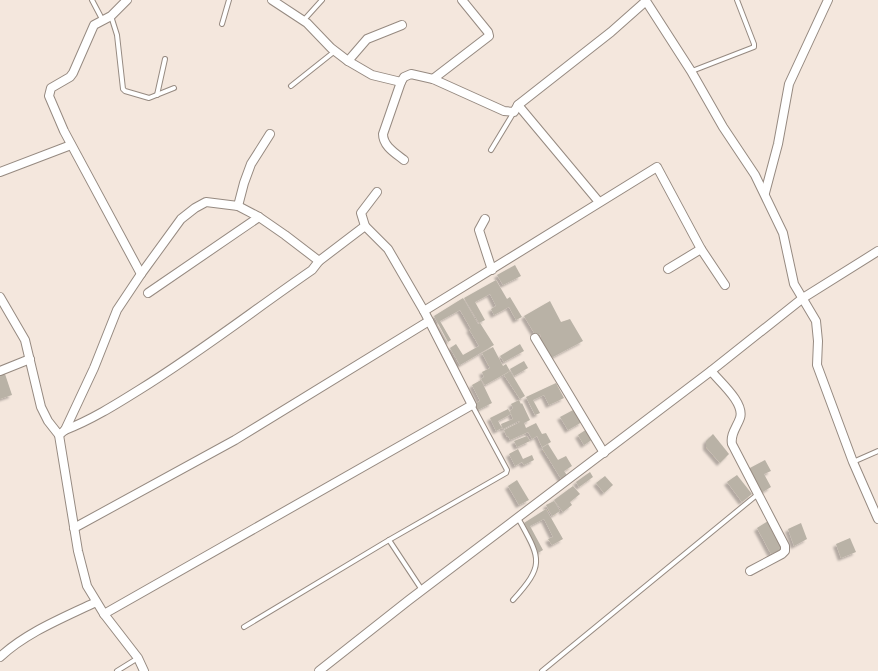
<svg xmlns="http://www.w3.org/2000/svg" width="878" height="671" viewBox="0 0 878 671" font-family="Raleway,sans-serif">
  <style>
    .building { fill: #b9b2a6; filter: url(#shadow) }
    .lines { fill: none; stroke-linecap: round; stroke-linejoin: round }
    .lane-casing { stroke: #968a81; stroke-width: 6 }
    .street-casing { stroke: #968a81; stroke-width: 10 }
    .lane { stroke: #fff; stroke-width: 4 }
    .street { stroke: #fff; stroke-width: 8 }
  </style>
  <defs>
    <filter id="shadow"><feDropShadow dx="-3" dy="3" stdDeviation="1" flood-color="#0004"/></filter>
  </defs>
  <rect width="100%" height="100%" fill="#f4e7dd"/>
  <g class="building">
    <path d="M 515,265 L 521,276 L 503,285 L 497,275 Z"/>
    <path d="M 496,280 L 507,299 L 510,297 L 522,317 L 516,320 L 509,307 L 494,315 L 491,309 L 496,306 L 490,294 L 475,302 L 485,320 L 479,323 L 464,298 Z"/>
    <path d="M 463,298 L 478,324 L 480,323 L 494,345 L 460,365 L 450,348 L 456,344 L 463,355 L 479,346 L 469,329 L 471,329 L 460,310 L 440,321 L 451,340 L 448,342 L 434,316 Z"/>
    <path d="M 550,301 L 561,322 L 570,319 L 583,341 L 551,358 L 539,338 L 541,337 L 540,334 L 536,336 L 524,316 Z"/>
    <path d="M 520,344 L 524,351 L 504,362 L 500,356 Z"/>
    <path d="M 493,347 L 503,366 L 506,364 L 510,371 L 485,385 L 481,379 L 484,377 L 482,372 L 490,368 L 482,353 Z"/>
    <path d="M 524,361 L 528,368 L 514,376 L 510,369 Z"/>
    <path d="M 510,371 L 525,396 L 520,399 L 504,375 Z"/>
    <path d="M 5,374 L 12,395 L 0,399 L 0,375 Z"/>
    <path d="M 481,380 L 492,403 L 478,410 L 474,404 L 480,401 L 472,385 Z"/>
    <path d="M 556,383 L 564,398 L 549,405 L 544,395 L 533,400 L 540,413 L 535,415 L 526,397 Z"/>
    <path d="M 519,400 L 521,404 L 522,403 L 530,420 L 524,423 L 526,428 L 536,423 L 542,434 L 546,433 L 551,442 L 542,447 L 537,436 L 532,439 L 528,432 L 510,440 L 508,436 L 507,437 L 504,430 L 520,422 L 519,421 L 503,429 L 501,424 L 513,419 L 510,411 L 513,408 L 511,404 Z"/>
    <path d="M 508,409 L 511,414 L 498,421 L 502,428 L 496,431 L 490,418 Z"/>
    <path d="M 575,409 L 582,422 L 568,430 L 560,417 Z"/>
    <path d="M 587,429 L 593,439 L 584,445 L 578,435 Z"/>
    <path d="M 713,434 L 729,454 L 720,463 L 706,447 L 706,441 Z"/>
    <path d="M 527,436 L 530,441 L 517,447 L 514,441 Z"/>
    <path d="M 548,444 L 558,460 L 566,456 L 572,466 L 564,471 L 569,478 L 563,482 L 542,448 Z"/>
    <path d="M 518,449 L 523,459 L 532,455 L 534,460 L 524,465 L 522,462 L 515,466 L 509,454 Z"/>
    <path d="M 765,460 L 771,471 L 764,474 L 771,487 L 761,493 L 748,469 Z"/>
    <path d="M 590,472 L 593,477 L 579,487 L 576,482 Z"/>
    <path d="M 737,475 L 752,494 L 742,502 L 727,482 Z"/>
    <path d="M 605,476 L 613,485 L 604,493 L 596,483 Z"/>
    <path d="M 517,480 L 529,500 L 519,505 L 508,486 Z"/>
    <path d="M 573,486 L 580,494 L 570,502 L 572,505 L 563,512 L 554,500 Z"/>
    <path d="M 554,501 L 560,511 L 552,516 L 546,505 Z"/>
    <path d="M 546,509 L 563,539 L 552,545 L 548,539 L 553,537 L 544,519 L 530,526 L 543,550 L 538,553 L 524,523 Z"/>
    <path d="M 768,521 L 782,549 L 771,554 L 757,528 Z"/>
    <path d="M 801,523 L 807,539 L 794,546 L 788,529 Z"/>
    <path d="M 850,538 L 856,552 L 841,558 L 836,544 Z"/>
  </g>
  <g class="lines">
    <defs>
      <g id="lane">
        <path d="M 92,0 L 102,19"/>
        <path d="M 111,16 L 117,35 L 123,89 L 125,91 L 149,98 L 174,88"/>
        <path d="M 303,21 L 322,0"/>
        <path d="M 222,24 L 229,0"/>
        <path d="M 692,71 L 754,47 L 754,44 L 737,0"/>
        <path d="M 291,86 L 335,51"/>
        <path d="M 157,95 L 165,59"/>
        <path d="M 491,150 L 514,112"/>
        <path d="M 853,462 L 878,451"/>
        <path d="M 389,540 L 422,590"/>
        <path d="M 513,600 C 546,564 540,558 518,518"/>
        <path d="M 244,627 L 389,540 L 506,473 L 507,470 L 472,405"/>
        <path d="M 117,671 L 138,658"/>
        <path d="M 542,671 L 758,494"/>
      </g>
      <g id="street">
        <path d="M 127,0 L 111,16 L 94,25 L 73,73 L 70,77 L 51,88 L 49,96 L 64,131 L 141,274"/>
        <path d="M 272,0 L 307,23 L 331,48 L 348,61 L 372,75 L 401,82"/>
        <path d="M 348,61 L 367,39 L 402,25"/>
        <path d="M 433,79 L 489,36 L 488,32 L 462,0"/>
        <path d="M 518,105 L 599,202"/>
        <path d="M 404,160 C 395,153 383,146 383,134 L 401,82 L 404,77 L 411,74 L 433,79 L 504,111 L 514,112 L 518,105 L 611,32 L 646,1 L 691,71 L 723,127 L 755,175 L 783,233 L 794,284 L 816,321 L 818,341 L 817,365 L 853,462 L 878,519"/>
        <path d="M 0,172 L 71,145"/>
        <path d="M 765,193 L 778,144 L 789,84 L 828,0"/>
        <path d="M 238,206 L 244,183 L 251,164 L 270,134"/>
        <path d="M 485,219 L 479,230 L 492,270"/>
        <path d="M 365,226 L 388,249 L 424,311 L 657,167 L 701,249 L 725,285"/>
        <path d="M 668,269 L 701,249"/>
        <path d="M 148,293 L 259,217"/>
        <path d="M 0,297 L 25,340 L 41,407 L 48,421 L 59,435 L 78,551 L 87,586 L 104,614 L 138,658 L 144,671"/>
        <path d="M 535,338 L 604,453"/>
        <path d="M 0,371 L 30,359"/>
        <path d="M 711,371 C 720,382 745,403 740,418 C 737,427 730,434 732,444 L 785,546 L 785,551 L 782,554 L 750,571"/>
        <path d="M 65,430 C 91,420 115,405 139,390 C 199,353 254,310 312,270 L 319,261"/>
        <path d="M 59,435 L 65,430 L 94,368 L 117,310 L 141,274 L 181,219 L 195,208 L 206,202 L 238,206 L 259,217 L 285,235 L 319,261 L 365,226 L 361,213 L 377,192"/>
        <path d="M 74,528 L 235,440 L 429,321"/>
        <path d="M 104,614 L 472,405 L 424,311"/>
        <path d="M 0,657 C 27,632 63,618 96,602"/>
        <path d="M 319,671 L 409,600 L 711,371 L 803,298 L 878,251"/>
      </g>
    </defs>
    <use href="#lane" class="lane-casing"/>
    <use href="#street" class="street-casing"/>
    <use href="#lane" class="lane"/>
    <use href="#street" class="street"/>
  </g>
</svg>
